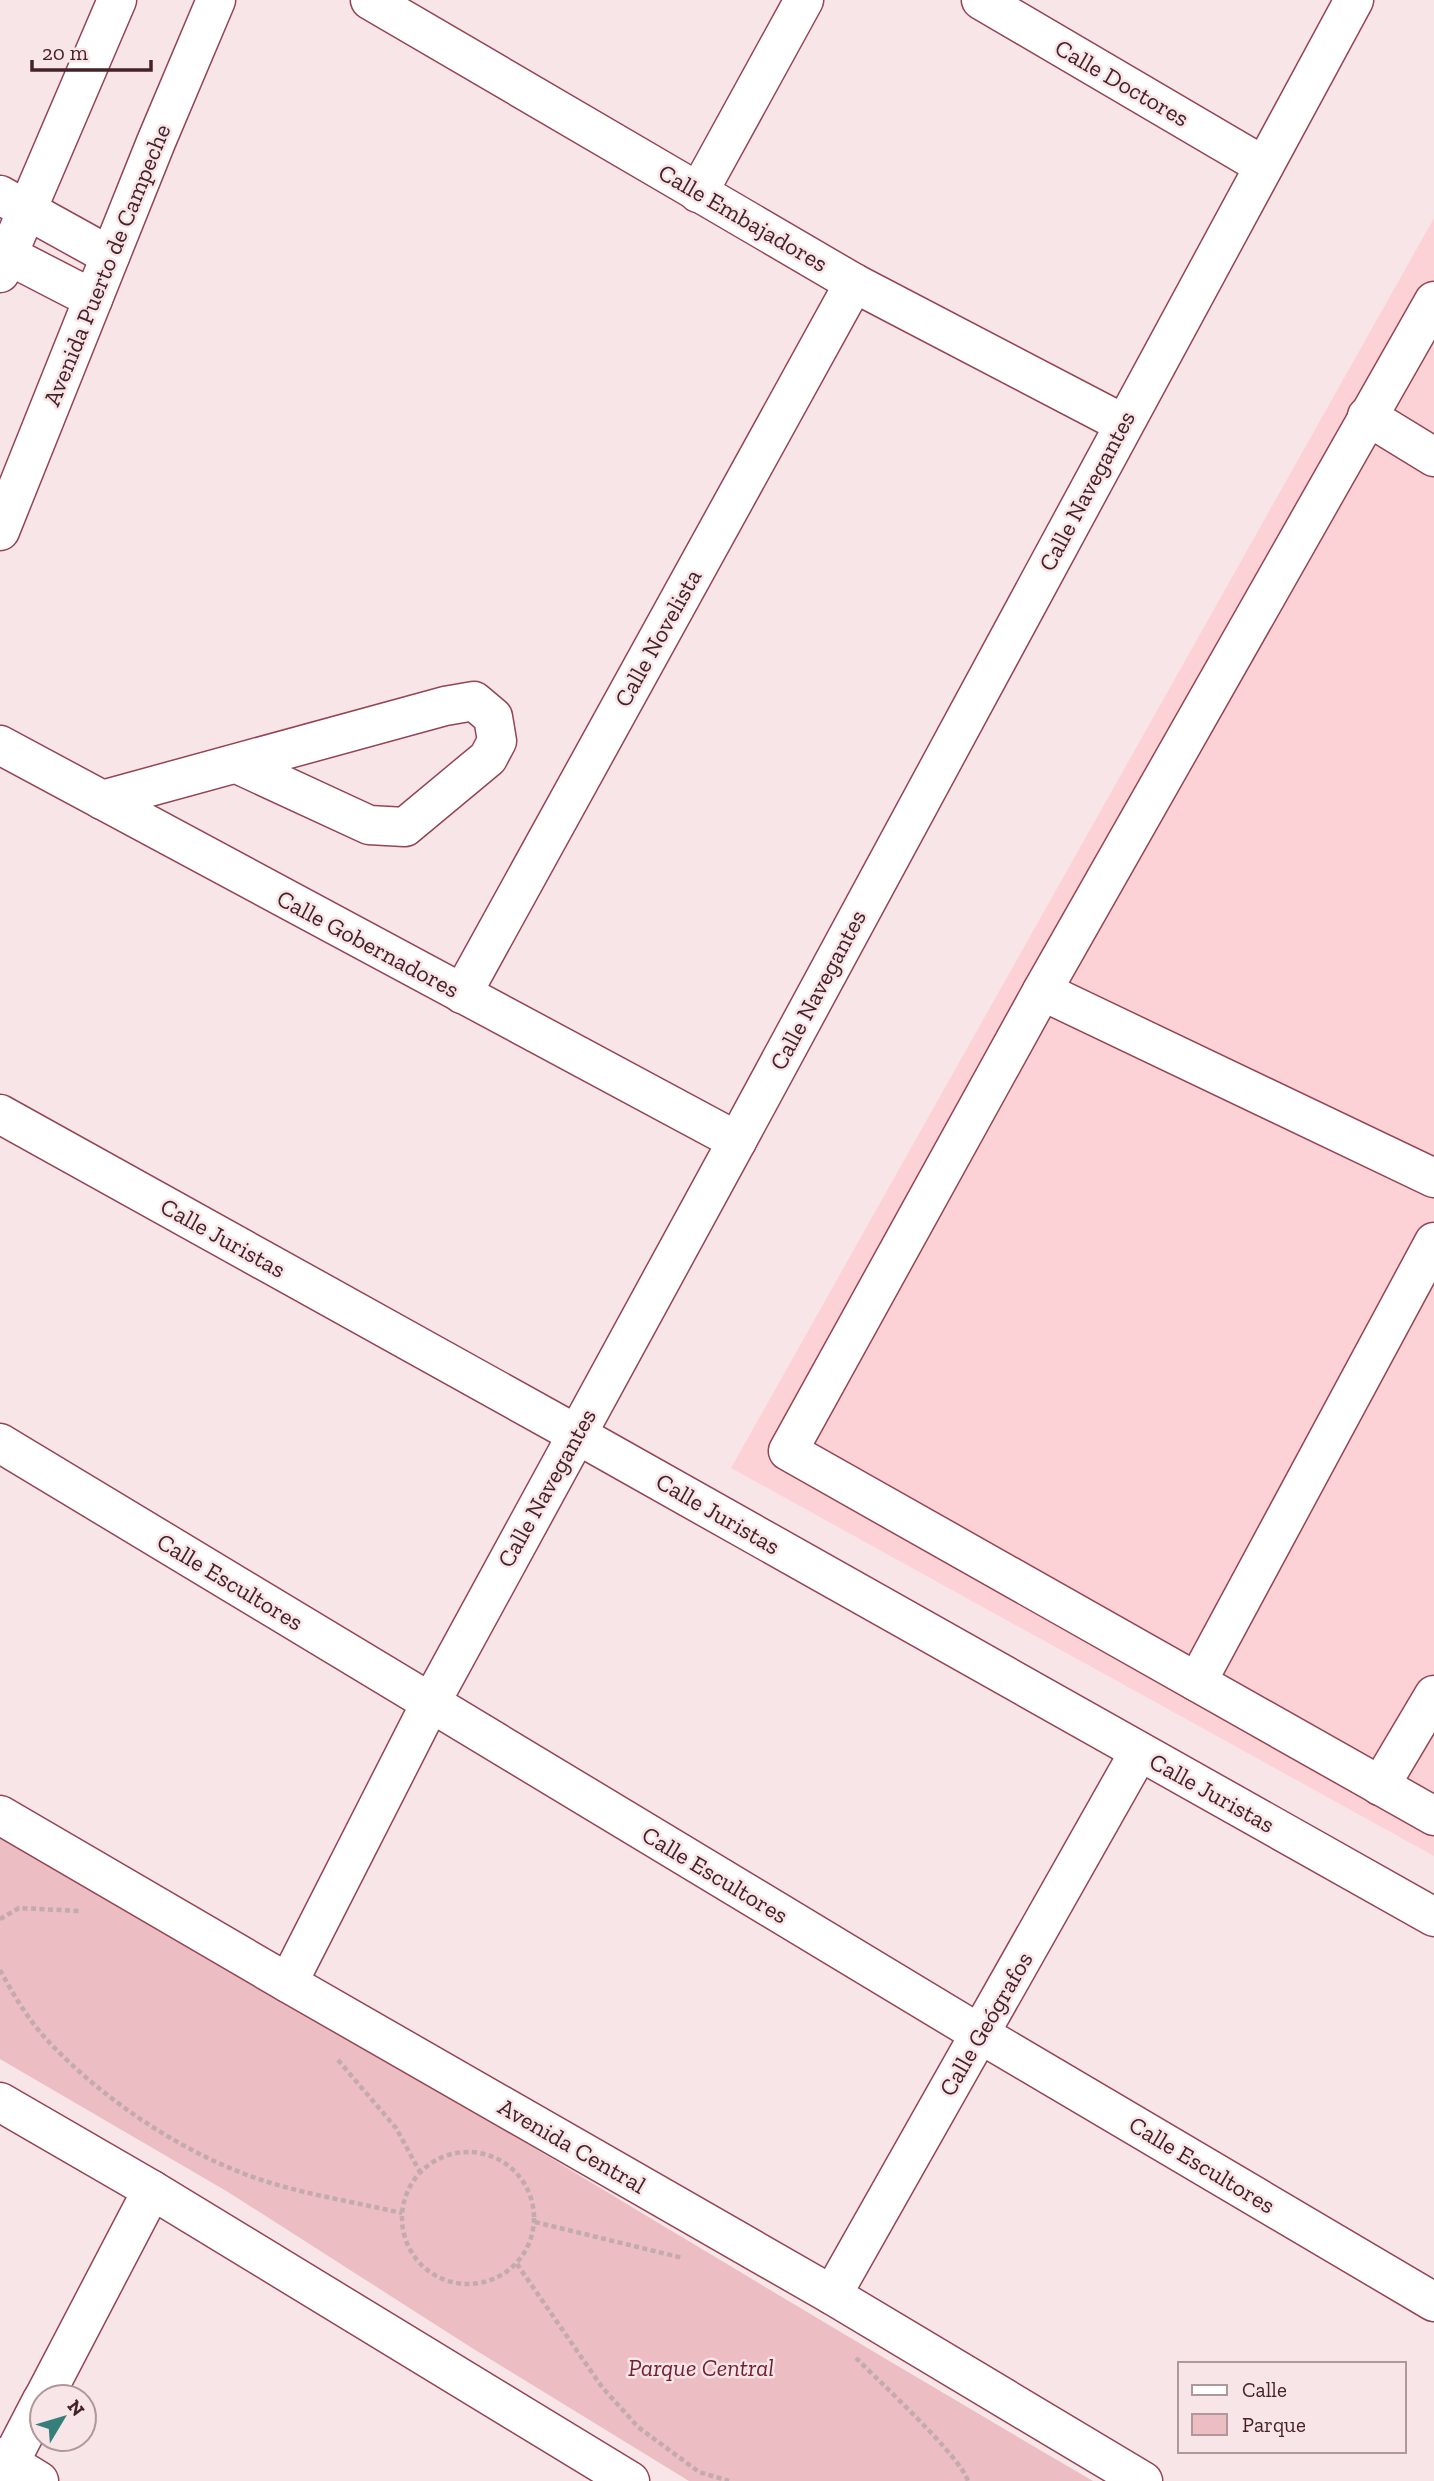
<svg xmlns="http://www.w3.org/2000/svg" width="1434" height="2481" viewBox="0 0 1434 2481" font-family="'Zilla Slab',serif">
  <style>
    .built { fill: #fcd2d7 }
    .green { fill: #ecbdc2 }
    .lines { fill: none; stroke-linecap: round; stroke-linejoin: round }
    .minor-casing { stroke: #944553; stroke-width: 41 }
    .major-casing { stroke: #944553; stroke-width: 41 }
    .path { stroke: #c2aaad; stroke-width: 4.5; stroke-dasharray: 5 3.5; stroke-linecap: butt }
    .minor { stroke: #fff; stroke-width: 38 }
    .major { stroke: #fff; stroke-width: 38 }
    .labels { text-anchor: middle; stroke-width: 5; stroke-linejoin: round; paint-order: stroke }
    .street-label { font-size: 24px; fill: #452227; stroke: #f8e5e7 }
    .park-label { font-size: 24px; font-style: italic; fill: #721f33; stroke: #f8e5e7 }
  </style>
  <rect width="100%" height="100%" fill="#f8e5e7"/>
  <path class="built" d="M 1434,218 L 1434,1856 L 731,1468 Z"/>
  <path class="green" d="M 0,1826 C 365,2044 726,2267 1093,2481 L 689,2481 L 472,2348 L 228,2192 L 0,2059 Z"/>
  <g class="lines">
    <defs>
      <g id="minor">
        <path d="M 370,0 L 854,283 L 1124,424"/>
        <path d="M 981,0 L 1264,166"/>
        <path d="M 698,193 L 804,0"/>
        <path d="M 0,195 L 110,256"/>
        <path d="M 0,251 L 93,299"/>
        <path d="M 1434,301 L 1042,991 L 788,1451 L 1434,1816"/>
        <path d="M 1367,416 L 1434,457"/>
        <path d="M 0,745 L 737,1141"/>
        <path d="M 102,800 L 445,706 L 474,701 L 493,717 L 497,741 L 488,758 L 405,827 L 369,825 L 237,764"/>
        <path d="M 1042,991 L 1434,1178"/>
        <path d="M 462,994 L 854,283"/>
        <path d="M 0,1114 L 576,1434 L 1434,1917"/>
        <path d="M 0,1443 L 980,2034 L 1434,2302"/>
        <path d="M 1197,1682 L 1434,1242"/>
        <path d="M 1380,1786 L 1434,1695"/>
        <path d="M 288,1983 L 430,1704 L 737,1141 L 1354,0"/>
        <path d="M 832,2295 L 1139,1752"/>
        <path d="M 44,2397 L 152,2190"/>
        <path d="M 0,2457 L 39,2481"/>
        <path d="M 0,2481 L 42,2400"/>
      </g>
      <g id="major">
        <path d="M 0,273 L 117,0"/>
        <path d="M 0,531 L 156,142 L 216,0"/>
        <path d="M 0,1815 L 288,1983 L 832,2295 L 1143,2481"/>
        <path d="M 0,2102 L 152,2190 L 630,2481"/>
      </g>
    </defs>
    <use href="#minor" class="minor-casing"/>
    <use href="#major" class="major-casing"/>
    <g class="path">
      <path d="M 0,1919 L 19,1908 L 81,1911"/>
      <path d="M 0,1970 C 13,1994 29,2021 48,2041 C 105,2102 191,2159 271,2183 C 314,2196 359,2203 402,2213"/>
      <path d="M 338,2060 L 396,2128 L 420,2172"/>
      <circle cx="468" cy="2218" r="66"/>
      <path d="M 535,2222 L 683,2258"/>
      <path d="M 517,2264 L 602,2387 L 638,2427 L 699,2472 L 729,2481"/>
      <path d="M 856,2358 C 878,2380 961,2457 968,2481"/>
    </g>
    <use href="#minor" class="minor"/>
    <use href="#major" class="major"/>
  </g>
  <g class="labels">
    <g class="street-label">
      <text transform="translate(1122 83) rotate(30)" y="8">Calle Doctores</text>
      <text transform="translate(743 218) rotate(30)" y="8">Calle Embajadores</text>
      <text transform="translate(107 265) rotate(-68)" y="8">Avenida Puerto de Campeche</text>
      <text transform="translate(1087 491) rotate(-62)" y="8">Calle Navegantes</text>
      <text transform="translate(658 638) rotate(-61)" y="8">Calle Novelista</text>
      <text transform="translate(368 944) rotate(28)" y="8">Calle Gobernadores</text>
      <text transform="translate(818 990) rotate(-62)" y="8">Calle Navegantes</text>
      <text transform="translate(223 1238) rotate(29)" y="8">Calle Juristas</text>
      <text transform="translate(547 1488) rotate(-61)" y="8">Calle Navegantes</text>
      <text transform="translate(718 1514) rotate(30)" y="8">Calle Juristas</text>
      <text transform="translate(230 1582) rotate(31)" y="8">Calle Escultores</text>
      <text transform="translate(1212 1793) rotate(29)" y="8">Calle Juristas</text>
      <text transform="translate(715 1875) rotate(31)" y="8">Calle Escultores</text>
      <text transform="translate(986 2024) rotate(-60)" y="8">Calle Geógrafos</text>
      <text transform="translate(572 2146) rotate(30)" y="8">Avenida Central</text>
      <text transform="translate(1202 2165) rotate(31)" y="8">Calle Escultores</text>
    </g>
    <g class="park-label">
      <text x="701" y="2376">Parque Central</text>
    </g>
  </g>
  <rect x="1178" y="2362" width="228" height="91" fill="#f8e5e7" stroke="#b0979a" stroke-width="2"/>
  <rect x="1192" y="2385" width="35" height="10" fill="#ffffff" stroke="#b0979a" stroke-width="2"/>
  <text x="1242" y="2397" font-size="21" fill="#452227">Calle</text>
  <rect x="1192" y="2414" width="35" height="21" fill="#ecbdc2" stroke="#b0979a" stroke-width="2"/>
  <text x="1242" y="2432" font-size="21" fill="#452227">Parque</text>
  <g transform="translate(63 2418) rotate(52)"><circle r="33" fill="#f8e5e7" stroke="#b0979a" stroke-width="2"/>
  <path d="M0-5L12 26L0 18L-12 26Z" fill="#367e7a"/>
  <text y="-10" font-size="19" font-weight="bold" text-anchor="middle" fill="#452227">N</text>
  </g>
  <path d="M32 60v10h119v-10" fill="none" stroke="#452227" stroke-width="3.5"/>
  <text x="42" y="60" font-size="21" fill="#452227" stroke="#f8e5e7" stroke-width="5" paint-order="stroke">20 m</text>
</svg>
